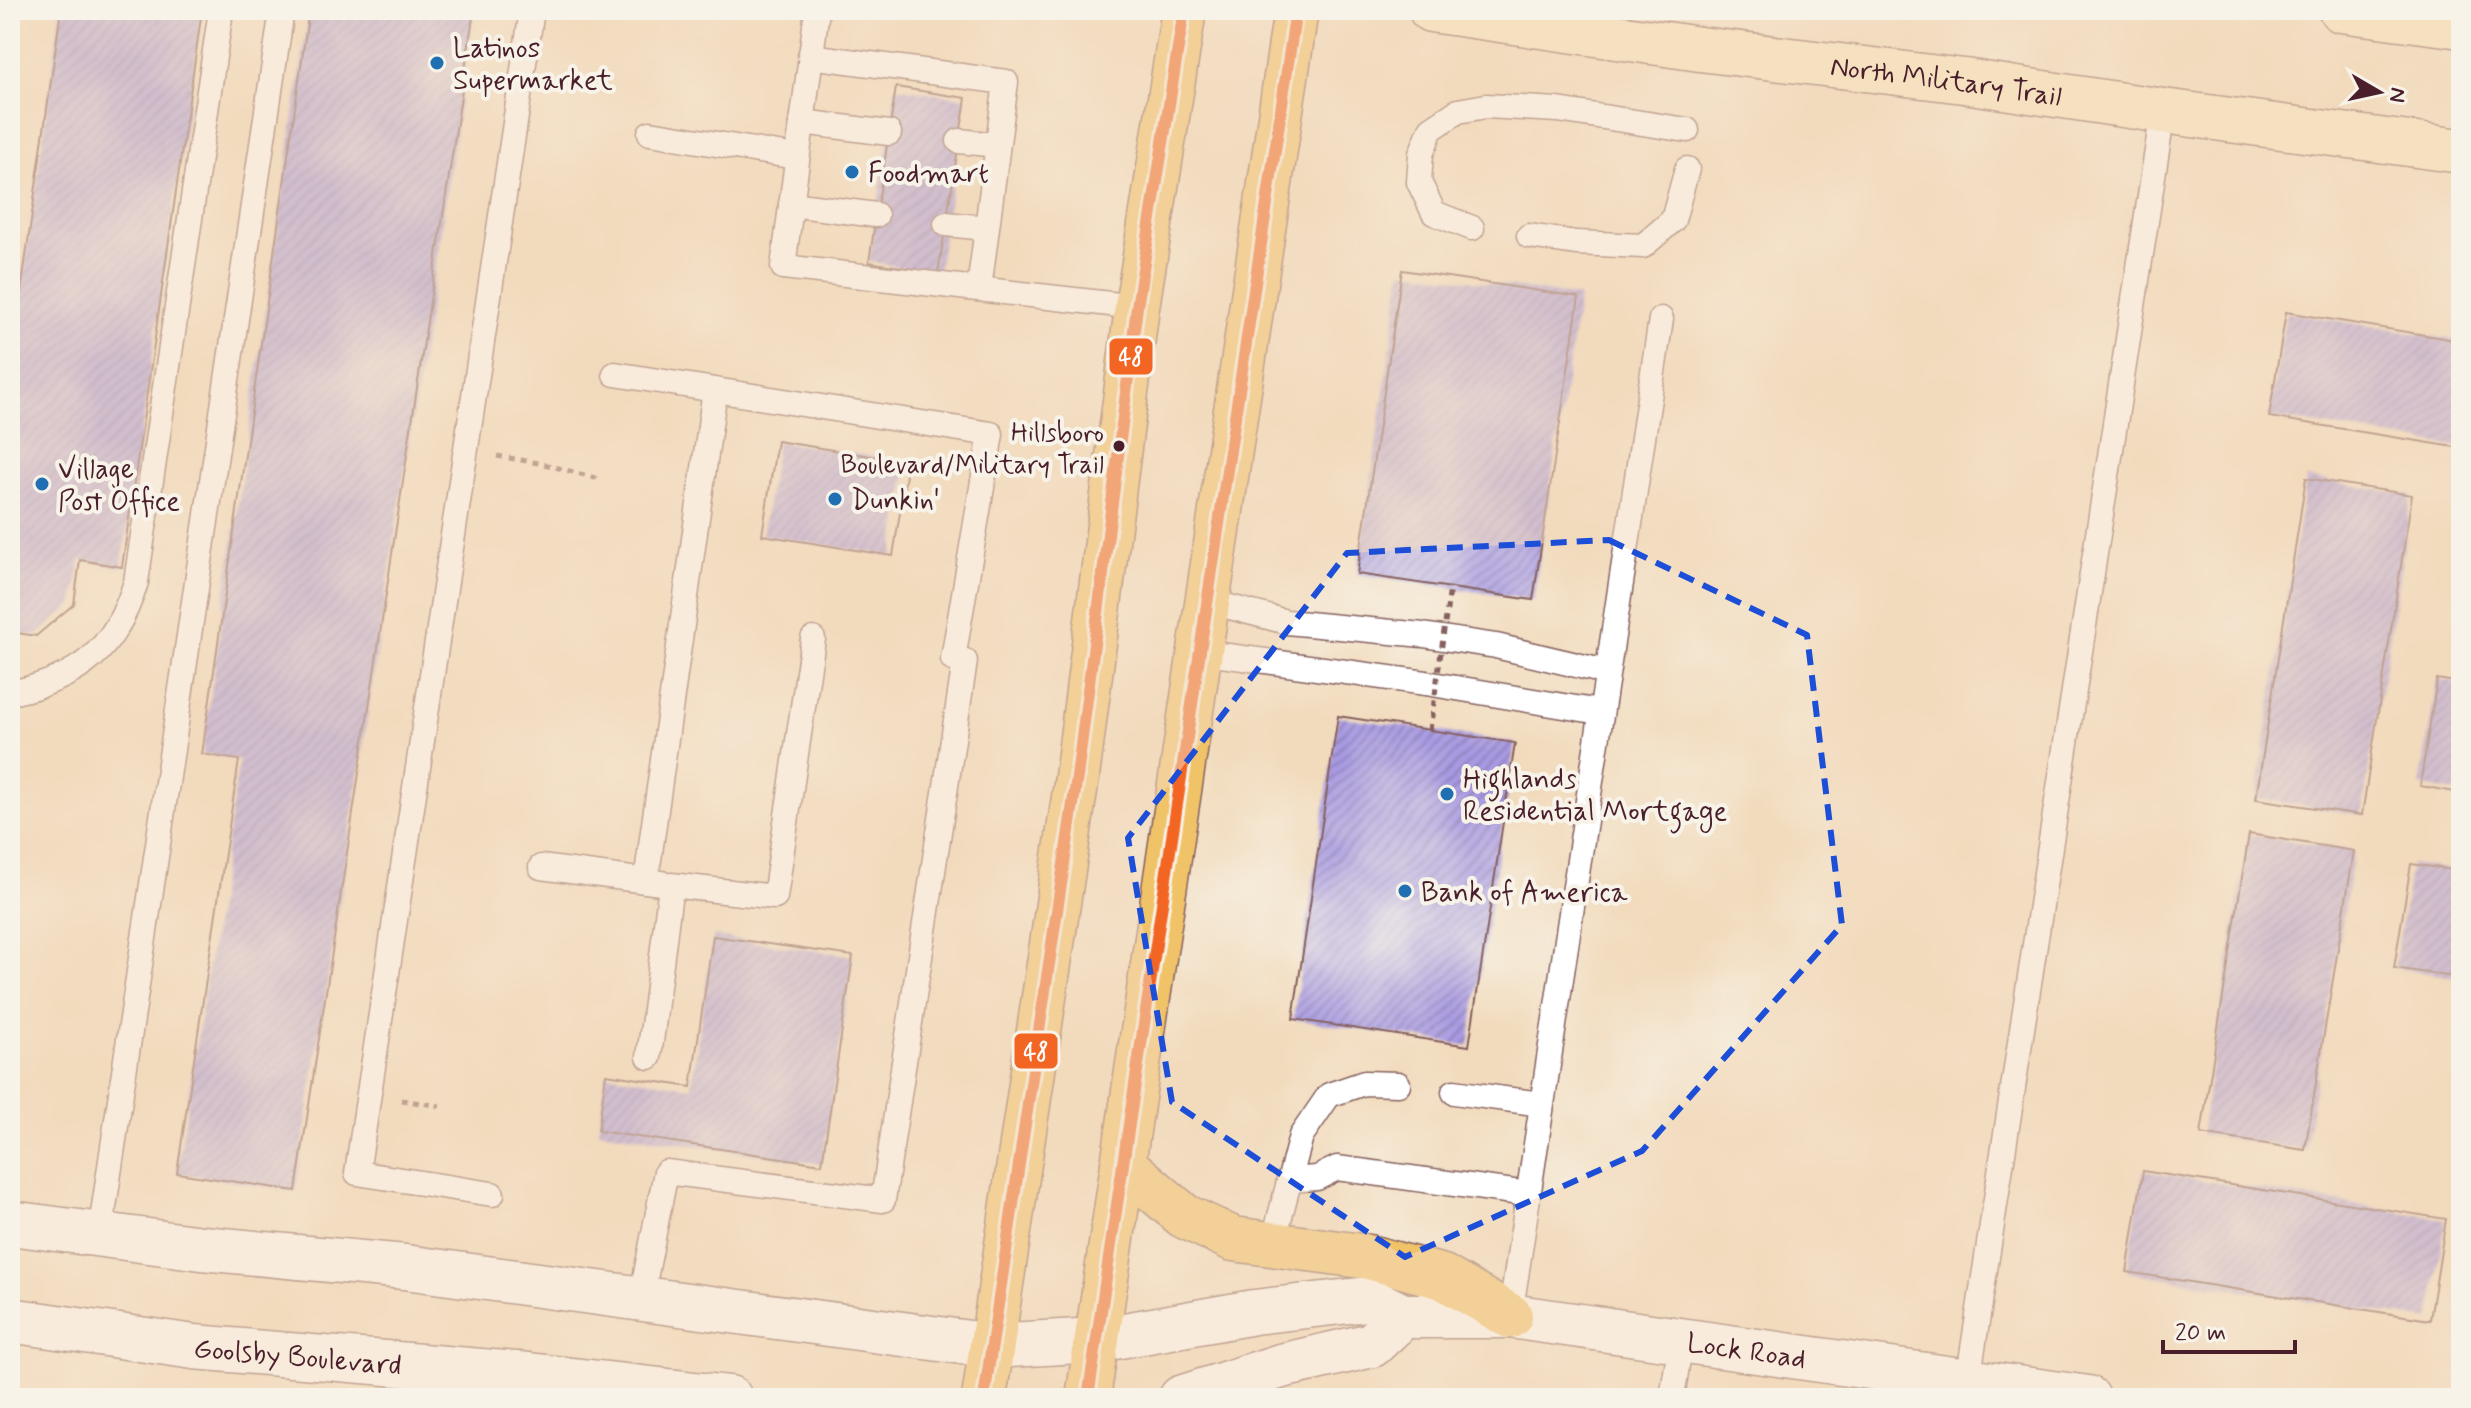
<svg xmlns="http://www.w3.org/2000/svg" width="2471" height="1408" viewBox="0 0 2471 1408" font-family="Mynerve,sans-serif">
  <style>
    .building { fill: url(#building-hatch) }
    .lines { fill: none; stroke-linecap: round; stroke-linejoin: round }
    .lane-casing { stroke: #85615e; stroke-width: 27 }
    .street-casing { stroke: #85615e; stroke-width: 47 }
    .secondary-casing { stroke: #85615e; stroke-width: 47 }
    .primary-casing { stroke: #85615e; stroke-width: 47 }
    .path { stroke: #85615e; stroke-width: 5; stroke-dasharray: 6 6; stroke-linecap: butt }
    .lane { stroke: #fff; stroke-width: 24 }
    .street { stroke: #fff; stroke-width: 44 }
    .secondary { stroke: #f9e7c3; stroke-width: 44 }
    .primary { stroke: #f1c369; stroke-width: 44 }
    .path-bridge { stroke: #85615e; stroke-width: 5; stroke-dasharray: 6 6; stroke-linecap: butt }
    .bus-1-casing { stroke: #f7f3e8; stroke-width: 18 }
    .bus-1 { stroke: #f26522; stroke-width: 12 }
    .marked { fill: none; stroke: #1d4ed8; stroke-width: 6; stroke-dasharray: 16 10; stroke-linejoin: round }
    .poi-dot { fill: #1f6fb2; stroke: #f7f3e8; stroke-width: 3 }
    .bus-dot { fill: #4a1f2b; stroke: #f7f3e8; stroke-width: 3 }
    .labels { text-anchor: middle; stroke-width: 8; stroke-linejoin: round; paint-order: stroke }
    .bus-label { font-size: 26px; fill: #4a1f2b; stroke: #f7f3e8; text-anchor: end }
    .poi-label { font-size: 28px; fill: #4a1f2b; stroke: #f7f3e8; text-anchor: start }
    .street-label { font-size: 28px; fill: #4a1f2b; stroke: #f7f3e8 }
    .line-badge { stroke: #f7f3e8; stroke-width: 3 }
    .badge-label { font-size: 22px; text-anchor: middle; font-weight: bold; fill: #fff }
  </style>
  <defs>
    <pattern id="building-hatch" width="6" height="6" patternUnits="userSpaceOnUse" patternTransform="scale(2)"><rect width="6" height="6" fill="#a89ae2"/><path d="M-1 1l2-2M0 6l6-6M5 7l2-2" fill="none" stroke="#8b7db7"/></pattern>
  </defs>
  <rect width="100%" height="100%" fill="#f7f3e8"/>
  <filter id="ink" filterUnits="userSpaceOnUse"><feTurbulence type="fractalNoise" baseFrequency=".0125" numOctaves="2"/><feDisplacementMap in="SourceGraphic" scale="16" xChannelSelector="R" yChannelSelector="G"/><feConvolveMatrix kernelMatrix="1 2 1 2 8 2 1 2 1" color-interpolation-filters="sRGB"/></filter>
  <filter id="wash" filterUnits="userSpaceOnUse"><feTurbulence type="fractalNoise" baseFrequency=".006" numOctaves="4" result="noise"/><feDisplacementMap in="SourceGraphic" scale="32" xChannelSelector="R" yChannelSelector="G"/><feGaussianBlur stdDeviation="1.8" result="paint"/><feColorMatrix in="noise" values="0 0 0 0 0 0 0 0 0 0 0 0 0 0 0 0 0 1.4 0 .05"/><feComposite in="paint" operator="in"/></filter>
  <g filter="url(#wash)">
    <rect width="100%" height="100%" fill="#f2dbbd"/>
    <g id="blocks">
      <g class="building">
        <path d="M 61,10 L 202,10 L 122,567 L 80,560 L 74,604 L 36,636 L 10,632 L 10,369 Z"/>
        <path d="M 309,10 L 474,10 L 296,1191 L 177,1173 L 239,760 L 202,754 Z"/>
        <path d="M 896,87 L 966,98 L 938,273 L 869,262 Z"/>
        <path d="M 1402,270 L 1579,297 L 1533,600 L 1357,574 Z"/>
        <path d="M 2286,312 L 2461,341 L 2461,448 L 2269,417 Z"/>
        <path d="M 777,441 L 908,462 L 893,556 L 762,535 Z"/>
        <path d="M 2306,478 L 2412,495 L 2362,815 L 2256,799 Z"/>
        <path d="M 2437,679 L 2461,683 L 2461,793 L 2420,786 Z"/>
        <path d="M 1338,716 L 1515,743 L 1469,1046 L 1293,1019 Z"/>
        <path d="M 2249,834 L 2354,851 L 2305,1150 L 2201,1134 Z"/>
        <path d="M 2411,864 L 2461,871 L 2461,978 L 2394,968 Z"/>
        <path d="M 713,936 L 853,956 L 822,1164 L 598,1131 L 606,1074 L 691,1087 Z"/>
        <path d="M 2143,1171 L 2446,1219 L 2430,1320 L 2127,1272 Z"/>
      </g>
    </g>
  </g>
  <g filter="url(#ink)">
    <use href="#blocks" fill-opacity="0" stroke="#85615e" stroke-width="2"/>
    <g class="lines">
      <defs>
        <g id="lane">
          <path d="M 817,10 L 783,267 L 1137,307"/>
          <path d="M 810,56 L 1006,82 L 979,289"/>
          <path d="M 802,122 L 889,133"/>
          <path d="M 650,133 L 796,157"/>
          <path d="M 959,141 L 997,145"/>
          <path d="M 791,204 L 876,215"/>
          <path d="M 946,224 L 986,228"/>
          <path d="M 1472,228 L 1434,213 L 1419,182 L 1421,154 L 1431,129 L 1458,111 L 1486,106 L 1558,110 L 1687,130"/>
          <path d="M 1529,236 L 1576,243 L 1643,246 L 1673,220 L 1687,169"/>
          <path d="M 615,374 L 715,390"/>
          <path d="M 1207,601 L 1287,622 L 1423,635 L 1496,646 L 1606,672"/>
          <path d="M 1199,652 L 1426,683 L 1600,712"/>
          <path d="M 10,693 C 80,679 115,650 136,582 L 221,10"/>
          <path d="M 541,867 L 661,883"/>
          <path d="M 646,881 L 715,390 L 991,434 L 953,659"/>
          <path d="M 649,1057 L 671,885 L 775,897 L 813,639"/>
          <path d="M 1454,1092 L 1541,1104"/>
          <path d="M 1289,1180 L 1317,1178 L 1337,1168 L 1528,1194"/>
          <path d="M 492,1194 L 357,1173 L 532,10"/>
          <path d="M 100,1234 L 282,10"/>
          <path d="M 1273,1243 L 1301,1136 L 1329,1095 L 1364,1083 L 1398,1084"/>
          <path d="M 641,1299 L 666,1172 L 883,1200 L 965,661"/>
          <path d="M 1510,1316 L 1661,319"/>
          <path d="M 1968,1381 L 2163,111"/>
          <path d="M 1672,1398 L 1681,1340"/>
        </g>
        <g id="street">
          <path id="s1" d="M 10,1223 L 202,1248 L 405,1267 L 992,1346 L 1097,1340 L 1254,1312 L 1368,1299 L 1403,1316 L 1510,1316 L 2088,1398"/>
          <path id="s2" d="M 10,1320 L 194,1347 L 529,1375 L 730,1398"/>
          <path d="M 1181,1398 L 1281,1366 L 1372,1345 L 1403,1316"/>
        </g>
        <g id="secondary">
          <path id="s3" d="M 1431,10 L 1700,49 L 1964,81 L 2163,111 L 2461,151"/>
          <path d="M 2341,10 L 2461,26"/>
        </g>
        <g id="primary">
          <path d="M 1123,1164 L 1184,1216 L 1233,1239 L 1369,1257 L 1443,1277 L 1510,1316"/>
          <path d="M 984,1398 L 1077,777 L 1137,307 L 1184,10"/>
          <path d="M 1088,1398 L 1296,10"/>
        </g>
      </defs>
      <use href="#lane" class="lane-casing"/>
      <use href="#street" class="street-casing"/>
      <use href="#secondary" class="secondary-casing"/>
      <use href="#primary" class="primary-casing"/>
      <g class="path">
        <path d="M 497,456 L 544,464 L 599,479"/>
        <path d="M 401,1100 L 440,1106"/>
      </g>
      <use href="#lane" class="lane"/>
      <use href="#street" class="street"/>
      <use href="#secondary" class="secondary"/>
      <use href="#primary" class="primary"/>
      <path class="path-bridge" d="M 1430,730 L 1450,588"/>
      <defs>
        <g id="bus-1">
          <path d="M 984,1398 L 1077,777 L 1137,307 L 1184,10"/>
          <path d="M 1088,1398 L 1296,10"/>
        </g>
      </defs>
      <use href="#bus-1" class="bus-1-casing"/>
      <use href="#bus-1" class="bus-1"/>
    </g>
  </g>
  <path d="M0 0H2471V1408H0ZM 1609,540 L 1807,635 L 1842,925 L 1642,1151 L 1405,1257 L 1172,1102 L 1128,838 L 1347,553 Z" fill="#f2dbbd" fill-opacity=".55" fill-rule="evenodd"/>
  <path class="marked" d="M 1609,540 L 1807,635 L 1842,925 L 1642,1151 L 1405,1257 L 1172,1102 L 1128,838 L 1347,553 Z"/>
  <g class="poi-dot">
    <circle cx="437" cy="63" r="8"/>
    <circle cx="852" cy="172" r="8"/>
    <circle cx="42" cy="484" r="8"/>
    <circle cx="835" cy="499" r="8"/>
    <circle cx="1447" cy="794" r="8"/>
    <circle cx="1405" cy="891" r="8"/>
  </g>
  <circle class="bus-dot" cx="1119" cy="446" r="7"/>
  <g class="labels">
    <g class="bus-label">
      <text x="1104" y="441">Hillsboro<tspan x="1104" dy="32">Boulevard/Military Trail</tspan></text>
    </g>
    <g class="poi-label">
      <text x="453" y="57">Latinos<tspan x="453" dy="32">Supermarket</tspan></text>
      <text x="868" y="182">Foodmart</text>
      <text x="58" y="478">Village<tspan x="58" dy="32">Post Office</tspan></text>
      <text x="851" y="509">Dunkin'</text>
      <text x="1463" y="788">Highlands<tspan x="1463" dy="32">Residential Mortgage</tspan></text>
      <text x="1421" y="901">Bank of America</text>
    </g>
    <g class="street-label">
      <text dy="10" stroke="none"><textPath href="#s3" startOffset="520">North Military Trail</textPath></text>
      <text dy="10" stroke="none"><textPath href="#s1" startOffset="1754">Lock Road</textPath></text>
      <text dy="10" stroke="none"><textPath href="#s2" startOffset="290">Goolsby Boulevard</textPath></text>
    </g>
  </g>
  <g class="line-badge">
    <rect x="1108" y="337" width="46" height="39" rx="8" fill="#f26522"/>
    <rect x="1013" y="1032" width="46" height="38" rx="8" fill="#f26522"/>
  </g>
  <g class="badge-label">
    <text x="1131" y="364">48</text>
    <text x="1036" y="1059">48</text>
  </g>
  <rect width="2471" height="1408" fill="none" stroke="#f7f3e8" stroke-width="40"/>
  <g transform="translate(2379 92) rotate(99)" stroke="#f7f3e8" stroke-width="6" paint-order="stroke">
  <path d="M0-6L14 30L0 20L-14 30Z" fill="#4a1f2b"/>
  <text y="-12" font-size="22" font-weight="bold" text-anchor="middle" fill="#4a1f2b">N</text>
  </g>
  <path d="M2163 1340v12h132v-12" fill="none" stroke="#4a1f2b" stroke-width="4"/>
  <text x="2175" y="1340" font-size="24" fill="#4a1f2b" stroke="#f7f3e8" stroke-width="6" paint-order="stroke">20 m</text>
</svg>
